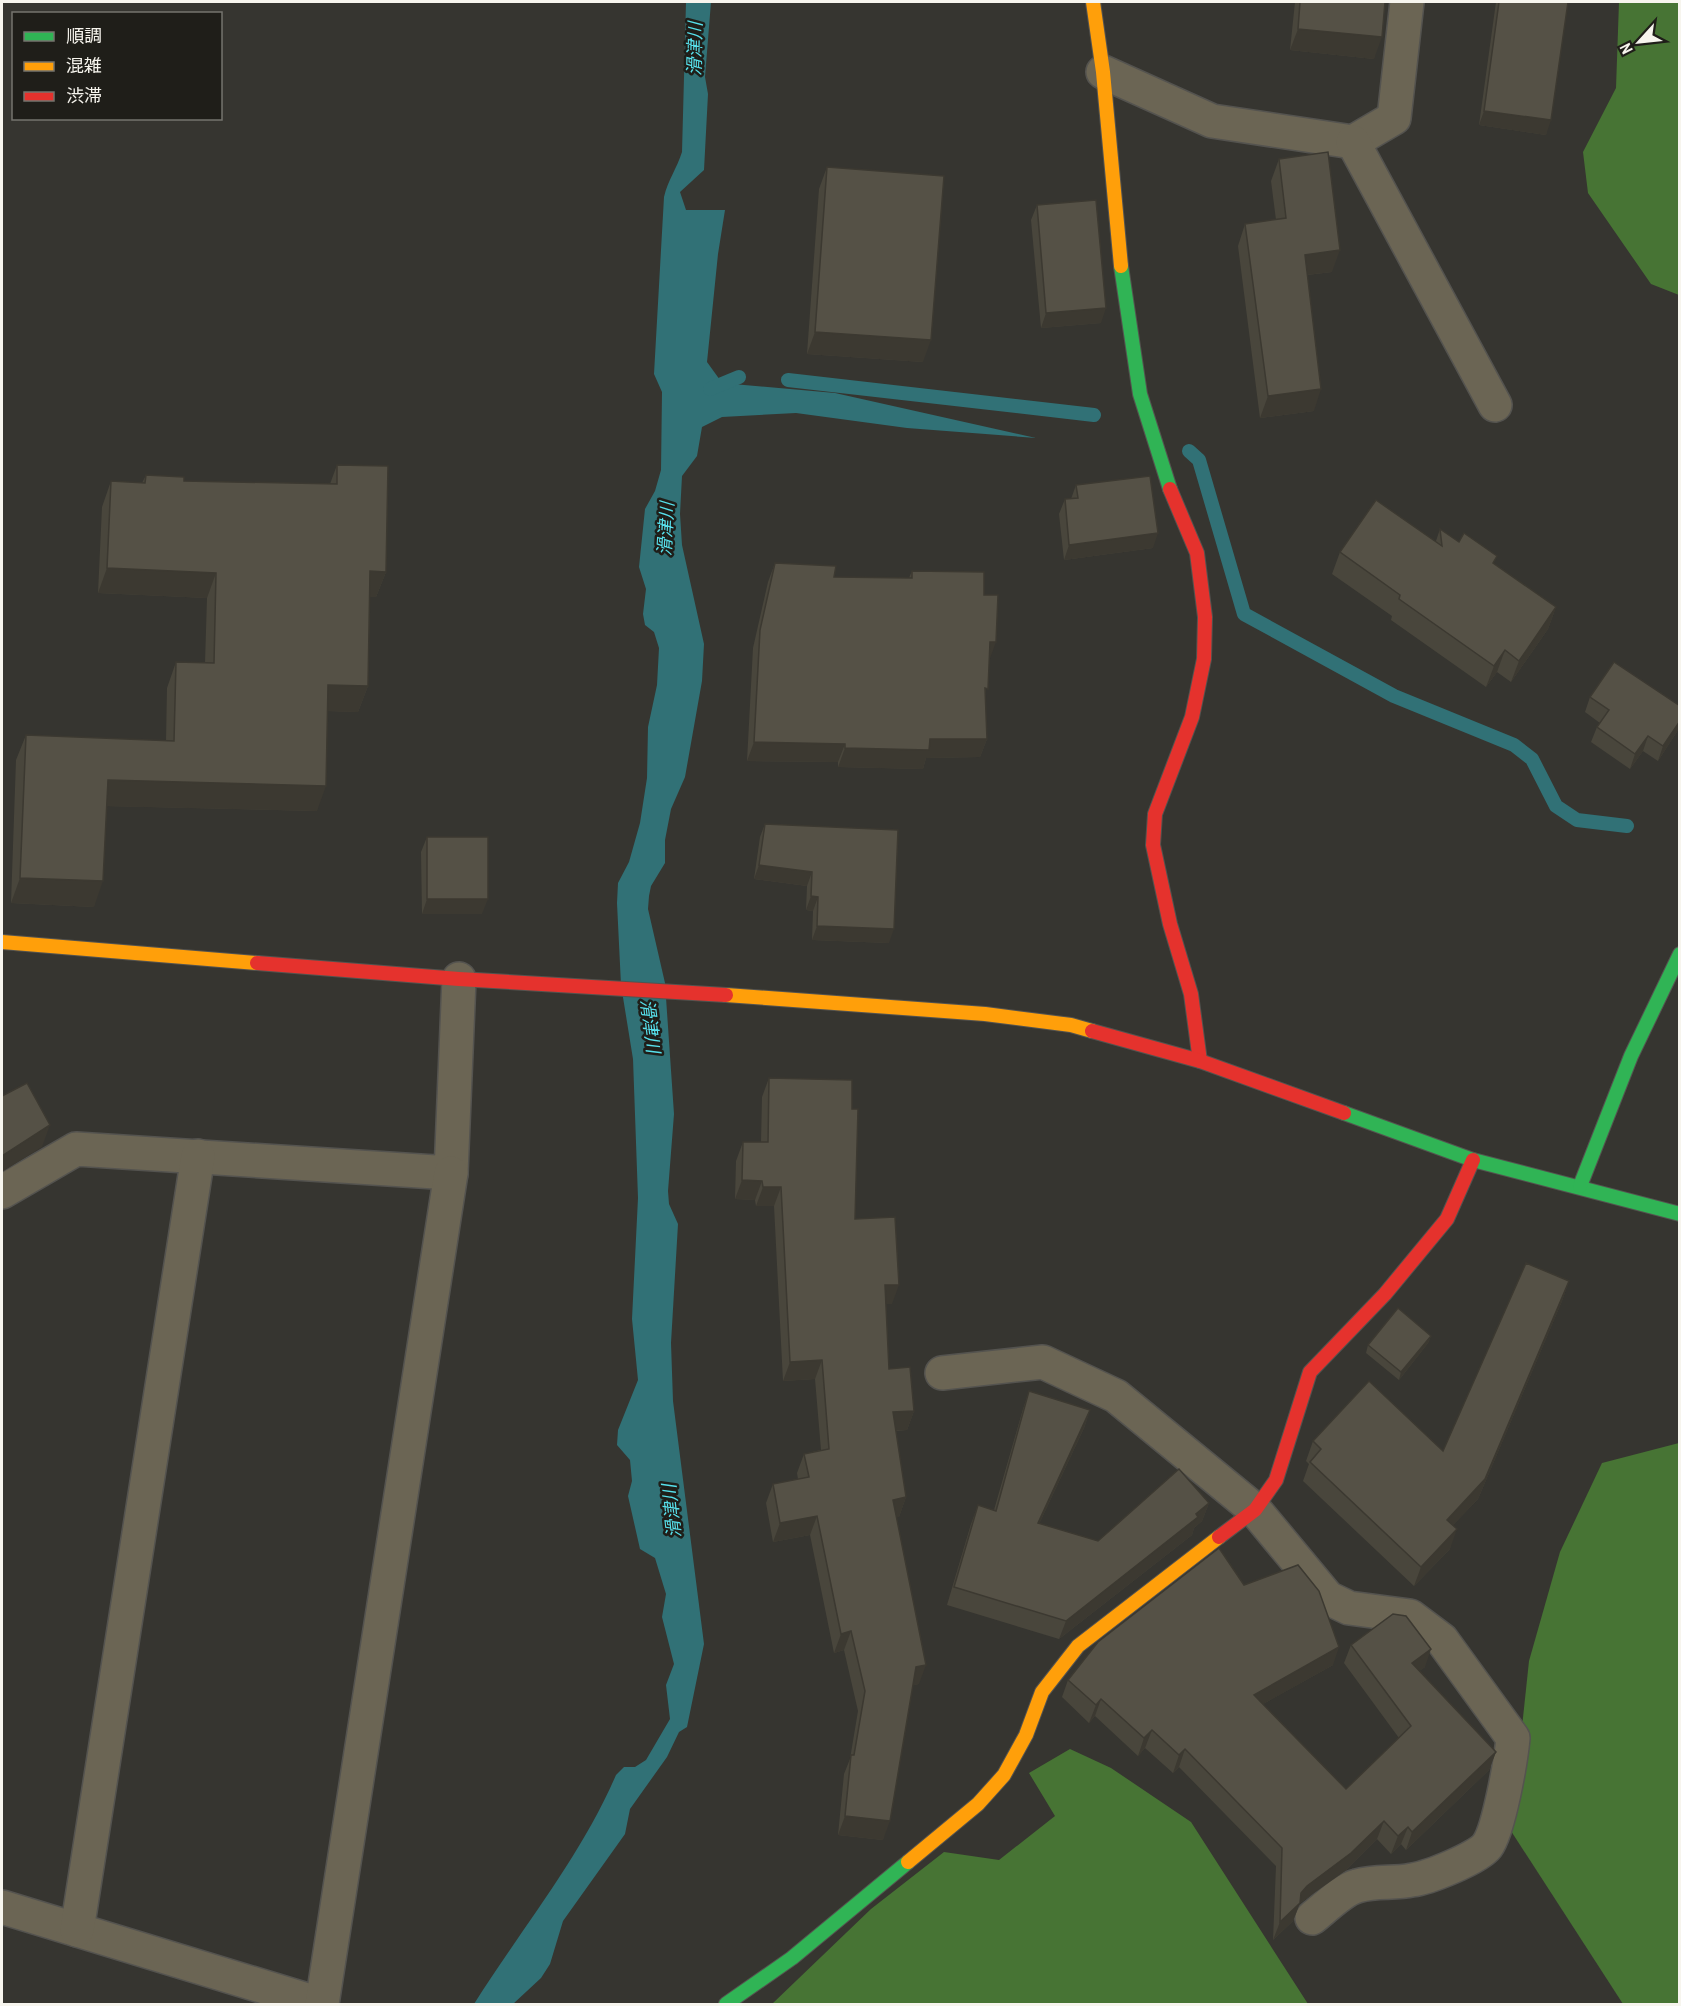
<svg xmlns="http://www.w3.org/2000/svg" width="1681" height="2006" viewBox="0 0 1681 2006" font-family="'Archivo Narrow','Noto Sans JP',sans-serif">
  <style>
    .forest { fill: #477434 }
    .water { fill: #317176 }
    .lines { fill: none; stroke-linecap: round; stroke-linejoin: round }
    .stream { stroke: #317176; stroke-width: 14 }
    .street-casing { stroke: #54534f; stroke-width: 36 }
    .fast-casing { stroke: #54534f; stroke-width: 16 }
    .slow-casing { stroke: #54534f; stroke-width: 16 }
    .jam-casing { stroke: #54534f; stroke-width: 16 }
    .street { stroke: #6b6554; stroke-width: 33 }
    .fast { stroke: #30b455; stroke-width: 14 }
    .slow { stroke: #ff9f0a; stroke-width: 14 }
    .jam { stroke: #e5322d; stroke-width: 14 }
    .wall { fill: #49463c }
    .shaded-wall { fill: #3c3931 }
    .building { fill: #555146; stroke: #3c3931; stroke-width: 1.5 }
    .labels { text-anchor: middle; stroke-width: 5; stroke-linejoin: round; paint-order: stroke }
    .water-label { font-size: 18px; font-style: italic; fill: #57e1ec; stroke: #1f1e19 }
  </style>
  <rect width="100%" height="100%" fill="#363530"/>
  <g class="forest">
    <path d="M 1619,2 L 1679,2 L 1679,295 L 1651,284 L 1588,193 L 1583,152 L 1616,88 Z"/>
    <path d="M 1679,1443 L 1679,2004 L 1623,2004 L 1511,1831 L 1529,1661 L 1560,1552 L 1602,1463 Z"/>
    <path d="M 1070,1749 L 1111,1768 L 1191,1822 L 1308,2004 L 772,2004 L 871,1909 L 944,1852 L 999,1860 L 1055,1816 L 1029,1773 Z"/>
  </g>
  <path class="water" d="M 686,2 L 711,2 L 705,77 L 708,94 L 704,170 L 680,192 L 686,210 L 725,210 L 718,254 L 707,362 L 720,380 L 733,384 L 835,393 L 1036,438 L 907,428 L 796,413 L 722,417 L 702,427 L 697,456 L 682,476 L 680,514 L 682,545 L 704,644 L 702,681 L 685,777 L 671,809 L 665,840 L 665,863 L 651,886 L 649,896 L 648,909 L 665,983 L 674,1114 L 668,1191 L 669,1204 L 678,1224 L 671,1343 L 673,1401 L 704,1644 L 687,1727 L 679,1732 L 667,1757 L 630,1809 L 625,1834 L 563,1921 L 550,1964 L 541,1978 L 513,2004 L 474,2004 C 522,1928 580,1858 616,1775 L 624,1767 L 635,1767 L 646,1760 L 670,1719 L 666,1685 L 674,1664 L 662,1617 L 666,1594 L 655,1558 L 640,1549 L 628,1496 L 632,1481 L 630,1460 L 617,1445 L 618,1430 L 638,1380 L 632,1319 L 638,1198 L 633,1059 L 621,985 L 617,903 L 618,883 L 629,862 L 640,823 L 647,778 L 648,727 L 657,685 L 659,648 L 654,632 L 645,625 L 643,614 L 646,589 L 639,567 L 645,509 L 655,491 L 661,470 L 662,392 L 654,374 L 664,197 C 668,180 677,168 682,152 Z"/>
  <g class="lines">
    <g class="stream">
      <path d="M 788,380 L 1094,415"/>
      <path d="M 710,389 L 739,377"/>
      <path d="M 1189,451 L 1199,460 L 1244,614 L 1394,696 L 1514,745 L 1532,759 L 1556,806 L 1577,820 L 1627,826"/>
    </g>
    <defs>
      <g id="street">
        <path d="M 1103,72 L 1212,121 L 1353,142 L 1394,118 L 1407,2"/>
        <path d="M 1353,142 L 1495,405"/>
        <path d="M 2,1192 L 76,1149 L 451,1173 L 459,979"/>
        <path d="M 942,1373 L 1043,1362 L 1116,1396 L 1255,1510 L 1328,1598 L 1349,1608 L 1410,1616 L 1442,1640 L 1513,1738 C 1511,1760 1499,1830 1487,1846 C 1478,1858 1428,1878 1412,1880 C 1394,1884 1376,1880 1357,1886 C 1342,1890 1325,1908 1312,1918"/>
        <path d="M 2,1907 L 320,2004"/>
        <path d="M 77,1930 L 198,1156"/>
        <path d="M 322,2004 L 451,1173"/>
      </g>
      <g id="fast">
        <path d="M 1121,266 L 1140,394 L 1170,489"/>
        <path d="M 1344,1113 L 1473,1160 L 1680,1214"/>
        <path d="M 1580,1186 L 1631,1056 L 1680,954"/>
        <path d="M 726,2004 L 792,1958 L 908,1862"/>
      </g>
      <g id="slow">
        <path d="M 1093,2 L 1103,72 L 1121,266"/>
        <path d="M 2,942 L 257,963"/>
        <path d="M 726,995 L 985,1014 L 1071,1025 L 1092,1031"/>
        <path d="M 908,1862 L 978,1804 L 1004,1775 L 1026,1735 L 1042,1692 L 1078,1646 L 1219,1537"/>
      </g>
      <g id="jam">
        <path d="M 1170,489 L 1197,553 L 1205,617 L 1204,659 L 1192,717 L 1155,814 L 1153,845 L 1170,924 L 1191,994 L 1200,1061"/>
        <path d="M 257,963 L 459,979 L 726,995"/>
        <path d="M 1092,1031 L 1200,1061 L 1344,1113"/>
        <path d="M 1219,1537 L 1255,1510 L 1276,1480 L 1310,1372 L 1385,1294 L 1447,1219 L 1473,1160"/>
      </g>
    </defs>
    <use href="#street" class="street-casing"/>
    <use href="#fast" class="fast-casing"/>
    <use href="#slow" class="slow-casing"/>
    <use href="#jam" class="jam-casing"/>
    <use href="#street" class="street"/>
    <use href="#fast" class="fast"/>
    <use href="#slow" class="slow"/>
    <use href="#jam" class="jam"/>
  </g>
  <g class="wall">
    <path d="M 1295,2 L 1385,2 L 1374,59 L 1290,50 Z"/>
    <path d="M 1496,2 L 1568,2 L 1546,135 L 1479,125 Z"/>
    <path d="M 1279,159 L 1332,272 L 1307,275 L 1314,411 L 1260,418 L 1238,246 L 1245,224 L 1276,220 L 1271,181 Z"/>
    <path d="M 827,167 L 923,362 L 807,354 L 819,189 Z"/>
    <path d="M 1037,205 L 1101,323 L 1041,328 L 1031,220 Z"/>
    <path d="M 337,465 L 386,572 L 376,597 L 370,597 L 368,686 L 358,712 L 328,711 L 317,811 L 107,806 L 94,907 L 11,903 L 16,760 L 26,735 L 166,741 L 167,688 L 176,662 L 205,663 L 207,598 L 98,593 L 102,507 L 111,481 L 142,483 L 146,475 L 184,481 L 330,484 Z"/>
    <path d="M 1076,485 L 1153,548 L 1064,560 L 1059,514 L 1065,499 L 1071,499 Z"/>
    <path d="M 1440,529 L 1459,542 L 1494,564 L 1556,607 L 1548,629 L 1511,682 L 1497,672 L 1486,687 L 1391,620 L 1392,616 L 1332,574 L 1340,552 L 1436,541 Z"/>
    <path d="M 775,563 L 834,577 L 909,578 L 912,571 L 984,595 L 989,661 L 985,697 L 987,739 L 980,757 L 926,758 L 923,769 L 838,767 L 838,762 L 747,761 L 753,648 L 768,582 Z"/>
    <path d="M 1590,697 L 1680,706 L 1680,727 L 1658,761 L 1643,751 L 1630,769 L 1591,742 L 1597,727 L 1600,723 L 1585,712 Z"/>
    <path d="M 765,824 L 889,943 L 812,940 L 813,911 L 806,910 L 807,886 L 754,879 L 760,837 Z"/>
    <path d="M 427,837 L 482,914 L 422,914 L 421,852 Z"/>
    <path d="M 769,1078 L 852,1109 L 855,1219 L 892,1304 L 886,1304 L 889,1369 L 914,1411 L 907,1430 L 896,1431 L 906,1497 L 899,1517 L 896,1517 L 919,1684 L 913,1685 L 883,1840 L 838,1835 L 844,1774 L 850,1759 L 858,1711 L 844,1650 L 834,1653 L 810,1535 L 773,1542 L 766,1503 L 773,1484 L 798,1479 L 797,1473 L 804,1454 L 821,1450 L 815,1379 L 783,1381 L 774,1206 L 756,1206 L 755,1200 L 735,1199 L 736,1161 L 743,1142 L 761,1142 L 762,1097 Z"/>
    <path d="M 1569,1281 L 1562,1301 L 1478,1499 L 1453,1525 L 1450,1549 L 1414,1586 L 1303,1481 L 1309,1464 L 1306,1461 L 1313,1441 L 1443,1451 Z"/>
    <path d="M 1431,1336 L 1428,1343 L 1399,1380 L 1366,1353 L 1368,1345 Z"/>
    <path d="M 1029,1391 L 1090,1410 L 1084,1428 L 1039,1524 L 1098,1541 L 1209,1503 L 1202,1521 L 1194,1528 L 1192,1535 L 1059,1639 L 947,1605 L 971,1524 L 978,1505 L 994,1510 L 1023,1409 Z"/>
    <path d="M 1244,1585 L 1333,1665 L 1263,1704 L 1346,1789 L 1399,1738 L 1344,1663 L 1351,1645 L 1425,1667 L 1419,1671 L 1496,1752 L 1489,1770 L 1406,1850 L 1401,1844 L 1391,1854 L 1377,1839 L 1345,1871 L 1300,1903 L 1293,1921 L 1273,1940 L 1276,1866 L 1179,1767 L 1173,1773 L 1145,1748 L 1138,1756 L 1095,1716 L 1089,1723 L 1062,1697 L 1068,1680 Z"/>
  </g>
  <g class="shaded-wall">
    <path d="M 1298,29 L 1382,37 L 1374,59 L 1290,50 Z"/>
    <path d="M 1484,111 L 1551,120 L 1546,135 L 1479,125 Z"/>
    <path d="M 1340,250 L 1332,272 L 1297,276 L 1305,255 Z"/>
    <path d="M 1106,308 L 1101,323 L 1041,328 L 1046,313 Z"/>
    <path d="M 815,332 L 931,340 L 923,362 L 807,354 Z"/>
    <path d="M 1321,389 L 1314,411 L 1260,418 L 1268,396 Z"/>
    <path d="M 1158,533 L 1153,548 L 1064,560 L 1069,545 Z"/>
    <path d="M 107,568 L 216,573 L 207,598 L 98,593 Z"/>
    <path d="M 370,571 L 386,572 L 376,597 L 361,597 Z"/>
    <path d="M 1556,607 L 1548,629 L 1511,682 L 1519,661 Z"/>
    <path d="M 990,642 L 996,642 L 989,661 Z"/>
    <path d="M 1505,650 L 1497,672 L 1486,687 L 1494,666 Z"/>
    <path d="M 328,685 L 368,686 L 358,712 L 319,711 Z"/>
    <path d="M 1680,721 L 1680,727 L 1658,761 L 1663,746 Z"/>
    <path d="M 1648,736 L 1643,751 L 1630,769 L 1635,754 Z"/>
    <path d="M 930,739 L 987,739 L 980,757 L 926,758 L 923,769 L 838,767 L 845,748 Z"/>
    <path d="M 754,742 L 845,744 L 838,762 L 747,761 Z"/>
    <path d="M 108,780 L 326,786 L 317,811 L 99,806 Z"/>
    <path d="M 759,865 L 812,872 L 807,886 L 754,879 Z"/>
    <path d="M 20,878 L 103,881 L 94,907 L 11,903 Z"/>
    <path d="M 811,896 L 818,897 L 813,911 L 806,910 Z"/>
    <path d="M 427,899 L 488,899 L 482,914 L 422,914 Z"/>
    <path d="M 817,926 L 894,929 L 889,943 L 812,940 Z"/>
    <path d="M 50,1125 L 42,1147 L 2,1172 L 2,1156 Z"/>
    <path d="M 742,1180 L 762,1181 L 755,1200 L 735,1199 Z"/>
    <path d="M 763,1187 L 781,1187 L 774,1206 L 756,1206 Z"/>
    <path d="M 1569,1281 L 1562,1301 L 1478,1499 L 1440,1539 L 1447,1520 Z"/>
    <path d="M 885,1285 L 899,1285 L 892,1304 L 878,1304 Z"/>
    <path d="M 1431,1336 L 1428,1343 L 1399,1380 L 1401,1372 Z"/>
    <path d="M 822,1360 L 815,1379 L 783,1381 L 790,1362 Z"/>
    <path d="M 1090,1410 L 1084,1428 L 1031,1541 L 1038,1523 Z"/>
    <path d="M 914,1411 L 907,1430 L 886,1431 L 893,1412 Z"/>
    <path d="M 906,1497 L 899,1517 L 886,1519 L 893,1500 Z"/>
    <path d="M 1209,1503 L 1202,1521 L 1194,1528 L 1192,1535 L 1059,1639 L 1066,1621 Z"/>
    <path d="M 817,1516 L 810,1535 L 773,1542 L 780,1523 Z"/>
    <path d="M 1457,1529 L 1450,1549 L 1414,1586 L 1421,1567 Z"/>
    <path d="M 851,1631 L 844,1650 L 834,1653 L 841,1634 Z"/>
    <path d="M 1339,1647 L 1333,1665 L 1247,1713 L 1254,1695 Z"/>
    <path d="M 1431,1649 L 1425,1667 L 1406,1681 L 1412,1663 Z"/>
    <path d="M 926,1665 L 919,1684 L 909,1686 L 916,1667 Z"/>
    <path d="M 1101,1699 L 1095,1716 L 1089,1723 L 1096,1705 Z"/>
    <path d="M 1152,1730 L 1145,1748 L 1138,1756 L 1144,1738 Z"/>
    <path d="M 1185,1749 L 1179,1767 L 1173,1773 L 1179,1755 Z"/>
    <path d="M 1496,1752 L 1489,1770 L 1406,1850 L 1412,1832 Z"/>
    <path d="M 845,1816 L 890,1821 L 883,1840 L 838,1835 Z"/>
    <path d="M 1384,1821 L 1377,1839 L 1345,1871 L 1300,1903 L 1293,1921 L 1273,1940 L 1280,1922 L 1307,1886 Z"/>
    <path d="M 1408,1827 L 1401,1844 L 1391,1854 L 1398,1836 Z"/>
  </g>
  <g class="building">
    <path d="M 1300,2 L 1385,2 L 1382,37 L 1298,29 Z"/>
    <path d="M 1499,2 L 1568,2 L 1551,120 L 1484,111 Z"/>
    <path d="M 1328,152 L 1340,250 L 1305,255 L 1321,389 L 1268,396 L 1245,224 L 1286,218 L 1279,159 Z"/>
    <path d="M 827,167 L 944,176 L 931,340 L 815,332 Z"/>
    <path d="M 1096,200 L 1106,308 L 1046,313 L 1037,205 Z"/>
    <path d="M 337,465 L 388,466 L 386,572 L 370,571 L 368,686 L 328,685 L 326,786 L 108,780 L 103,881 L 20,878 L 26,735 L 174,741 L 176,662 L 214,663 L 216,573 L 107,568 L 111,481 L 145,483 L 146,475 L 184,477 L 184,481 L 337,484 Z"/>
    <path d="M 1150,476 L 1158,533 L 1069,545 L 1065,499 L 1078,498 L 1076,485 Z"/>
    <path d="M 1376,500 L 1442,546 L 1440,529 L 1459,542 L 1464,533 L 1497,556 L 1493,563 L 1556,607 L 1519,661 L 1505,650 L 1494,666 L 1399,599 L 1400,595 L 1340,552 Z"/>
    <path d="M 775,563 L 836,566 L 834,577 L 912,578 L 912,571 L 984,572 L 984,595 L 998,595 L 996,642 L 990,642 L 988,689 L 985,688 L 987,739 L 930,739 L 929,750 L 845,748 L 845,744 L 754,742 L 760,630 Z"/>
    <path d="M 1614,662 L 1680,706 L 1680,721 L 1663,746 L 1648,736 L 1635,754 L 1597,727 L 1609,710 L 1590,697 Z"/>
    <path d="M 765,824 L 898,830 L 894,929 L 817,926 L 818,897 L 811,896 L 812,872 L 759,865 Z"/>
    <rect x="427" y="837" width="61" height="62"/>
    <path d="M 769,1078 L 852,1080 L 852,1109 L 858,1109 L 855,1219 L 895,1217 L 899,1285 L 885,1285 L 889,1369 L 910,1367 L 914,1411 L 893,1412 L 906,1497 L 893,1500 L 926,1665 L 916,1667 L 890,1821 L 845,1816 L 851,1755 L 854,1755 L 865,1691 L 851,1631 L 841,1634 L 817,1516 L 780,1523 L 773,1484 L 809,1477 L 804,1454 L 829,1449 L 822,1360 L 790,1362 L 781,1187 L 763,1187 L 762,1181 L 742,1180 L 743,1142 L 768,1142 Z"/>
    <path d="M 27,1083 L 50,1125 L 2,1156 L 2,1096 Z"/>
    <path d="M 1526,1263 L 1569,1281 L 1485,1479 L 1447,1520 L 1457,1529 L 1421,1567 L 1310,1462 L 1321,1449 L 1313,1441 L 1369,1381 L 1443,1451 Z"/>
    <path d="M 1398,1308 L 1431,1336 L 1401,1372 L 1368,1345 Z"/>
    <path d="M 1029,1391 L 1090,1410 L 1038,1523 L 1098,1541 L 1179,1469 L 1209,1503 L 1196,1514 L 1198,1517 L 1066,1621 L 954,1587 L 978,1505 L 996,1511 Z"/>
    <path d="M 1219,1548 L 1244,1585 L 1298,1565 L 1319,1591 L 1339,1647 L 1254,1695 L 1346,1789 L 1411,1726 L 1351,1645 L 1393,1614 L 1406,1616 L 1431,1649 L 1412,1663 L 1496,1752 L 1412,1832 L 1408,1827 L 1398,1836 L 1384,1821 L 1351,1853 L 1307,1886 L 1301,1893 L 1300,1903 L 1280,1922 L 1282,1848 L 1185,1749 L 1179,1755 L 1152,1730 L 1144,1738 L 1101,1699 L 1096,1705 L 1068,1680 L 1098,1642 Z"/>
  </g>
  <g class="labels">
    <g class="water-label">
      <text transform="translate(695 49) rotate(-89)" y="6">滑津川</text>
      <text transform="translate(666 529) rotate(-87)" y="6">滑津川</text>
      <text transform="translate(650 1026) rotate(83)" y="6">滑津川</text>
      <text transform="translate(672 1511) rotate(-96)" y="6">滑津川</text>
    </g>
  </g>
  <rect width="1681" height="2006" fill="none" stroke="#f7f5ee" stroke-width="6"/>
  <rect x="12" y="12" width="210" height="108" fill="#1f1e19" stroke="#75746e" stroke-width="1.5"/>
  <rect x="24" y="32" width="30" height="9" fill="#30b455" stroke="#75746e" stroke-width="1.5"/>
  <text x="66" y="42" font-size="18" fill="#f7f5ee">順調</text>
  <rect x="24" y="62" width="30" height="9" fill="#ff9f0a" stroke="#75746e" stroke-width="1.5"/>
  <text x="66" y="72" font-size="18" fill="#f7f5ee">混雑</text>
  <rect x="24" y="92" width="30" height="9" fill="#e5322d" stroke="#75746e" stroke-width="1.5"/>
  <text x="66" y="102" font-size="18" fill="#f7f5ee">渋滞</text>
  <g transform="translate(1639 42) rotate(243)" stroke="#1f1e19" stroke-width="4.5" paint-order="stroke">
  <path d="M0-4.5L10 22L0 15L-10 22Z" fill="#f7f5ee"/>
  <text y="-9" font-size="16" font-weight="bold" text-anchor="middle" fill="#f7f5ee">N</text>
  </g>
</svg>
